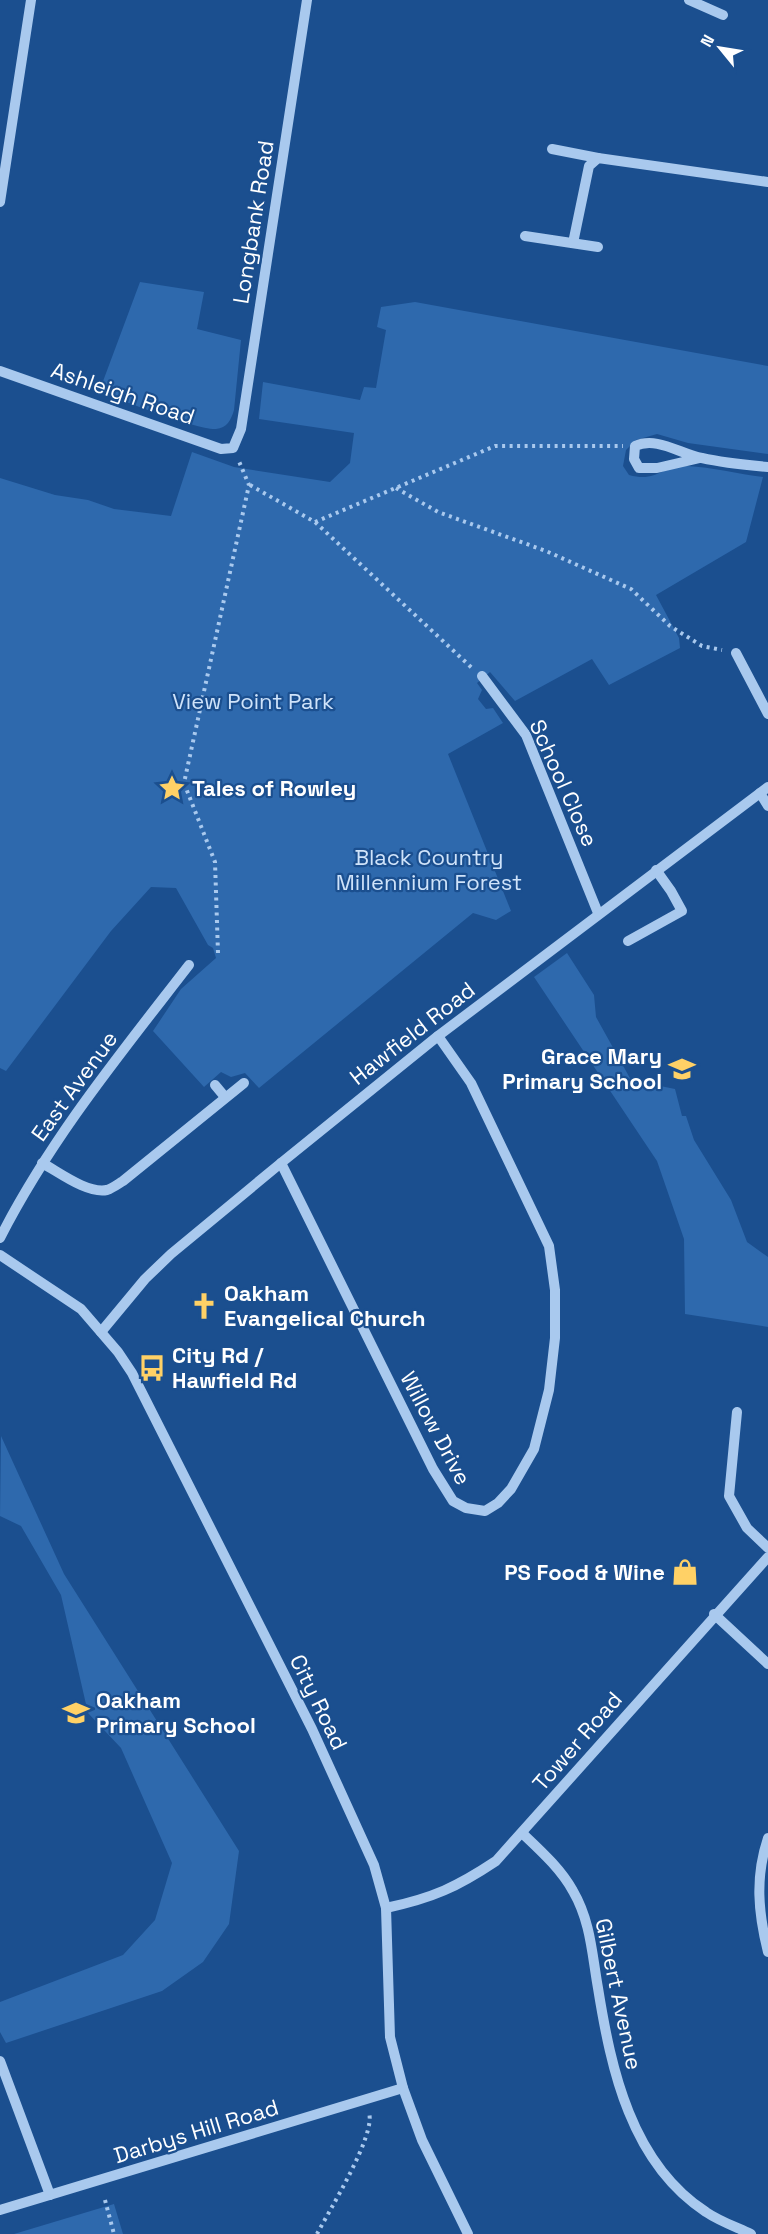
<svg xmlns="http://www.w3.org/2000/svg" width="768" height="2234" viewBox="0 0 768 2234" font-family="'Space Grotesk',sans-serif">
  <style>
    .green { fill: #2e69ad }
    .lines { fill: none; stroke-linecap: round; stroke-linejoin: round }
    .path { stroke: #a9c9ee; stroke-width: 4; stroke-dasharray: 3 4.5; stroke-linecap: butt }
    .minor { stroke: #a9c9ee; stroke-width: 10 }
    .labels { text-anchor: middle; stroke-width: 4.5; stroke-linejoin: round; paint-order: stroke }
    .street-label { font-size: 22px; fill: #fff; stroke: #1b4f8f }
    .park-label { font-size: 22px; fill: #cfe3fa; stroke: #1b4f8f }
    .poi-label { font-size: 22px; font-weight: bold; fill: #fff; stroke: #1b4f8f; text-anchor: start }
  </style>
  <rect width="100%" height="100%" fill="#1b4f8f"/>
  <g class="green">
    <path d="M 140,282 L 204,292 L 197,329 L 241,340 L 234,410 C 231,420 227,428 216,429 C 196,430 122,400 99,392 Z"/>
    <path d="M 415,302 L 768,366 L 768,454 L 688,443 L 657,434 L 636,440 L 626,450 L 623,466 L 629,475 C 658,483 661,465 687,466 C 712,467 738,474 763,477 L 746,542 L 656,595 L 679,638 L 680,648 L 609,685 L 592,659 L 515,701 L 490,672 L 477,683 L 482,690 L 478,699 L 486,709 L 493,708 L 503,723 L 448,754 L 511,911 L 496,920 L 473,913 L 259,1088 L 245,1073 L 231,1077 L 221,1072 L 204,1087 L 153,1031 L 181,989 L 216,958 L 213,948 L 208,945 L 176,888 L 151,887 L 111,931 L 6,1071 L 0,1068 L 0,478 L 55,495 L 88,500 L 114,509 L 171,516 L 192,452 L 234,467 L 330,482 L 350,463 L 354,433 L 259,419 L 263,382 L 360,400 L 364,387 L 376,388 L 386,330 L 377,327 L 381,307 Z"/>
    <path d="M 567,953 L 594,995 L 596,1017 L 631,1080 L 675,1089 L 682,1116 L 686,1116 L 694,1140 L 731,1200 L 747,1242 L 768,1257 L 768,1327 L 685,1314 L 684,1239 L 657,1161 L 534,977 Z"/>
    <path d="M 1,1436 L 64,1574 L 239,1851 L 229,1924 L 203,1962 L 162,1991 L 6,2043 L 0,2032 L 0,2002 L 123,1955 L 155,1920 L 172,1863 L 121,1748 L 88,1713 L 61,1595 L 21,1526 L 0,1516 Z"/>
    <path d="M 114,2204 L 123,2234 L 14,2234 Z"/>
  </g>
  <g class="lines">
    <g class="path">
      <path d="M 250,485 L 315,522 L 472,668"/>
      <path d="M 396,488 L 438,512 L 546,551 L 631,589 L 670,626 L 702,646 L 722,650"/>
      <path d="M 315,522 L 495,446 L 623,446"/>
      <path d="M 218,953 L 215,862 L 184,783 L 249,485 L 238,459"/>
      <path d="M 105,2200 L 114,2234"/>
      <path d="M 317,2234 C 329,2211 376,2135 369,2113"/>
    </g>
    <g class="minor">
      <path d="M 689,0 L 723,15"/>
      <path d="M 552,149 L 598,158"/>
      <path d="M 0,202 L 31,0"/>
      <path d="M 525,236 L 598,247"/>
      <path d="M 573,243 L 589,166 L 598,158 L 768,182"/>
      <path d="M 0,371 L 221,449 L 233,448 L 241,429 L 307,0"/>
      <path d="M 700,458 L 657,468 L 639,468 L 634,459 L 635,446 C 657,436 680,454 702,458 C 724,463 746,465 768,467"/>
      <path d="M 736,653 L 768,714"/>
      <path d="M 482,676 L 526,735 L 598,913"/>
      <path d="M 760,793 L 768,806"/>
      <path d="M 628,941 L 682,911 L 671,891 L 656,870"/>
      <path d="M 215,1085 L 225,1097"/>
      <path d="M 42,1163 C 59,1172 87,1194 107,1190 C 113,1188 118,1184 123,1181 L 244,1083"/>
      <path d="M 281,1163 L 433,1469 L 453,1501 L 466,1508 L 485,1511 L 498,1503 L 511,1489 L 534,1449 L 549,1390 L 555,1338 L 555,1290 L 549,1246 L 471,1083 L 438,1036"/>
      <path d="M 0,1238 C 51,1138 121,1053 189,965"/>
      <path d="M 0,1255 L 81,1309 L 118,1352 L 132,1373 L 312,1729 L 374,1865 L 386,1908 L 390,2037 L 403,2088 L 422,2140 L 468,2234"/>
      <path d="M 101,1332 L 145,1279 L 171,1254 L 281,1163 L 438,1036 L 768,787"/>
      <path d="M 737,1412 L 729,1496 L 747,1528 L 768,1548"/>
      <path d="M 714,1614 L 768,1664"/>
      <path d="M 522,1833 C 541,1851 561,1869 573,1891 C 591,1922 592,1955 598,1988 C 611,2069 631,2163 706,2212 C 719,2221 736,2227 751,2234"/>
      <path d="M 768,1838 C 755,1877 758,1912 768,1952"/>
      <path d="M 386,1908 C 433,1898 457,1887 496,1861 L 768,1557"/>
      <path d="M 0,2061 L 50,2195"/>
      <path d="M 0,2210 L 403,2088"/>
    </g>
  </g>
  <defs>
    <symbol id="sight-bare" viewBox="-9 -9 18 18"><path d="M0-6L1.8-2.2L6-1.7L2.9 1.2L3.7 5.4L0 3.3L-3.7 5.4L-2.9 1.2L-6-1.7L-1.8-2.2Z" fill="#ffd166" stroke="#1b4f8f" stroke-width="2.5" paint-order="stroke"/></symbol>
    <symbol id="school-bare" viewBox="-9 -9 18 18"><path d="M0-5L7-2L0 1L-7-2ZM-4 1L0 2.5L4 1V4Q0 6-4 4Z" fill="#ffd166" stroke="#1b4f8f" stroke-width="2.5" paint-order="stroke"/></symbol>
    <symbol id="church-bare" viewBox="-9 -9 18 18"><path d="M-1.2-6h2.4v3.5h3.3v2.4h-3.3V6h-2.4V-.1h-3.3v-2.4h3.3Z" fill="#ffd166" stroke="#1b4f8f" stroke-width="2.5" paint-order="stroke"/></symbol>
    <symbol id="bus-bare" viewBox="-9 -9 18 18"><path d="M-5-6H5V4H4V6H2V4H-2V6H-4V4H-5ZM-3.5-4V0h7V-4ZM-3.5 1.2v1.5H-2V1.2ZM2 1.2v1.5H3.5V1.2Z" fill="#ffd166" stroke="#1b4f8f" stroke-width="2.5" paint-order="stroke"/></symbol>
    <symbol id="shop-bare" viewBox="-9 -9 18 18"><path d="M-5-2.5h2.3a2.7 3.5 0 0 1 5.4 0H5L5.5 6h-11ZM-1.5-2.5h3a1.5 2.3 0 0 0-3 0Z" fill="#ffd166" stroke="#1b4f8f" stroke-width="2.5" paint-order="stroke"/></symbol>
  </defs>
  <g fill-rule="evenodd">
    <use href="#sight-bare" x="153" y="769" width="38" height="38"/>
    <use href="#school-bare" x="663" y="1050" width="38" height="38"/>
    <use href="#church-bare" x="185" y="1287" width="38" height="38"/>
    <use href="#bus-bare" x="133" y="1349" width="38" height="38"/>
    <use href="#shop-bare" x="666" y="1553" width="38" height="38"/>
    <use href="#school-bare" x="57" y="1694" width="38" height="38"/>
  </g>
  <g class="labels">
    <g class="street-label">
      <text transform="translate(253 222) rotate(-81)" y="8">Longbank Road</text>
      <text transform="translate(123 393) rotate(19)" y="8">Ashleigh Road</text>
      <text transform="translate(564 783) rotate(66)" y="8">School Close</text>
      <text transform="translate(412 1033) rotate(-38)" y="8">Hawfield Road</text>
      <text transform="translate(74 1086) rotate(-54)" y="8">East Avenue</text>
      <text transform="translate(436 1428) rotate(62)" y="8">Willow Drive</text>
      <text transform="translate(319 1702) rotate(64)" y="8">City Road</text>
      <text transform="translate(577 1741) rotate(-49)" y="8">Tower Road</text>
      <text transform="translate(619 1994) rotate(78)" y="8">Gilbert Avenue</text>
      <text transform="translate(196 2131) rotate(-17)" y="8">Darbys Hill Road</text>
    </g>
    <g class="park-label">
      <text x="253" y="709">View Point Park</text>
      <text x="429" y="865">Black Country<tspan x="429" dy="25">Millennium Forest</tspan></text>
    </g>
    <g class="poi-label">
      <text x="192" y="796">Tales of Rowley</text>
      <text x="662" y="1064" text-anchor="end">Grace Mary<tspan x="662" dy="25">Primary School</tspan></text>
      <text x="224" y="1301">Oakham<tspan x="224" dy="25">Evangelical Church</tspan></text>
      <text x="172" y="1363">City Rd /<tspan x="172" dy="25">Hawfield Rd</tspan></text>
      <text x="665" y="1580" text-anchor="end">PS Food &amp; Wine</text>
      <text x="96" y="1708">Oakham<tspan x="96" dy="25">Primary School</tspan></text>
    </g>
  </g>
  <g transform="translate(720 48) rotate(300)" stroke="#1b4f8f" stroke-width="4.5" paint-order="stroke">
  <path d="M0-4.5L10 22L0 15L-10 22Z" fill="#ffffff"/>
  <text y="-9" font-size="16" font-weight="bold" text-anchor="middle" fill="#ffffff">N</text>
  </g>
</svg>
